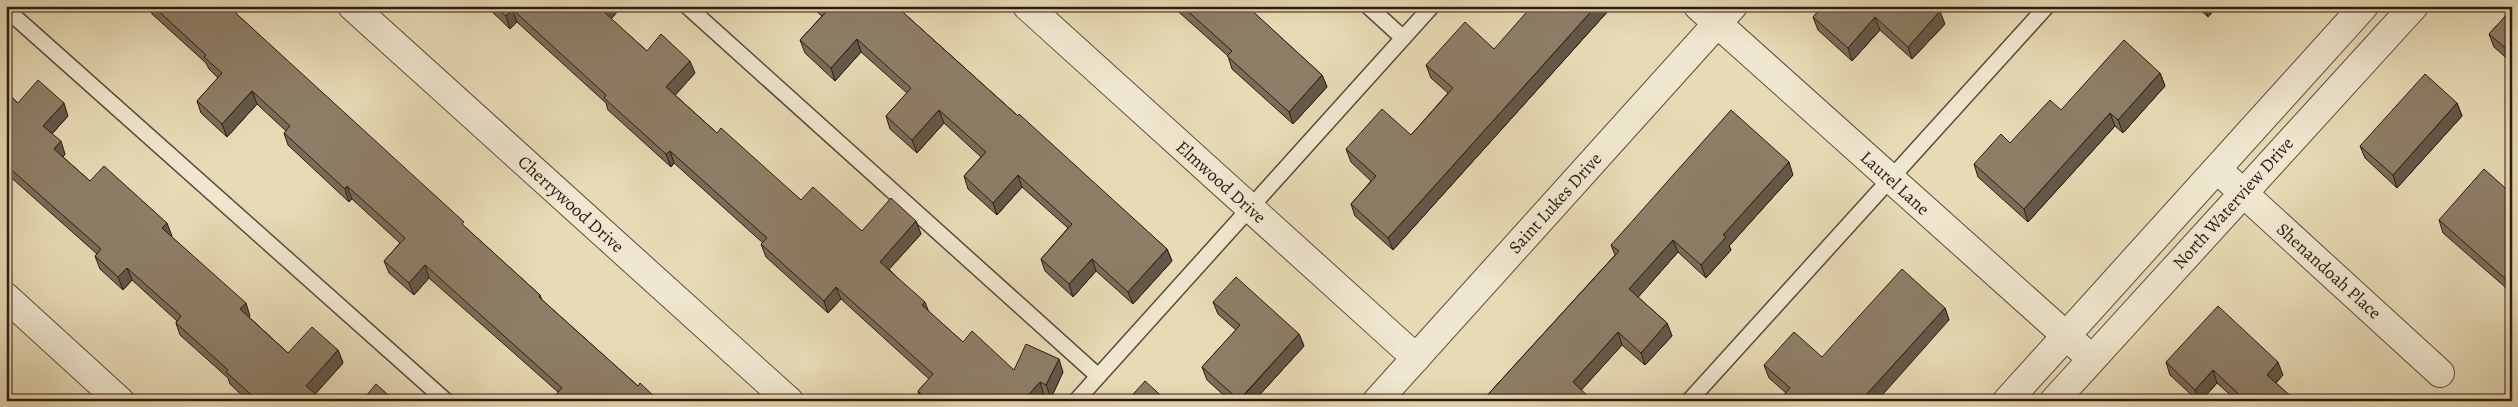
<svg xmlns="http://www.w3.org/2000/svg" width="2518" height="407" viewBox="0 0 2518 407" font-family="Alegreya,serif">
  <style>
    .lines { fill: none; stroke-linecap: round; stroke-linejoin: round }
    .service-casing { stroke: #5c4b3c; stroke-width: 18 }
    .minor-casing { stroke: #5c4b3c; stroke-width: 30 }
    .tertiary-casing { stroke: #5c4b3c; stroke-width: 30 }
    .service { stroke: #efe7cf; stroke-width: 15 }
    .minor { stroke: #efe7cf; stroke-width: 28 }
    .tertiary { stroke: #efe7cf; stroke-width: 28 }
    .wall { fill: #7a6c59; stroke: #2e1b13 }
    .shaded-wall { fill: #635848; stroke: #2e1b13 }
    .building { fill: #8e7e67; stroke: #2e1b13 }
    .labels { text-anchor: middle; stroke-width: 4; stroke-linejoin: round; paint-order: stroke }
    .street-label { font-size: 18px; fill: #2e1b13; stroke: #efe7cf }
  </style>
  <rect width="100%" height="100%" fill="#e7dab5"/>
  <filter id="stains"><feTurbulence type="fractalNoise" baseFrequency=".004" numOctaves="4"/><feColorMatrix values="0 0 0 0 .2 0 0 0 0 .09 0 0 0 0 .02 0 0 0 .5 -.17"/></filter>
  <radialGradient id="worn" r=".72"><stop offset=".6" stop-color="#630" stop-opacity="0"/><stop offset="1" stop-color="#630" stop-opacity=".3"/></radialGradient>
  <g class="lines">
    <defs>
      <g id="service">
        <path d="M 687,6 L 1098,376"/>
        <path d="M 1368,6 L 1403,38"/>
        <path d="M 6,9 L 446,401"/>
        <path d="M 1076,401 L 1432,6"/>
        <path d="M 1689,401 L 2047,6"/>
      </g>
      <g id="minor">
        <path d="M 352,6 L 789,401"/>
        <path d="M 1027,6 L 1416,358"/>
        <path d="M 1698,6 L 2092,359"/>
        <path d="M 2218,170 L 2440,373"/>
        <path d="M 6,297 L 120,401"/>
        <path d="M 1377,401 L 1733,6"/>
      </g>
      <g id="tertiary">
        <path d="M 2007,401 L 2364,6"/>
        <path d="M 2054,401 L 2414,6"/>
      </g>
    </defs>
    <use href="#service" class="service-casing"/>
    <use href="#minor" class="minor-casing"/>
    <use href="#tertiary" class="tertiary-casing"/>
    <use href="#service" class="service"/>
    <use href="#minor" class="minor"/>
    <use href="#tertiary" class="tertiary"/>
  </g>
  <g class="wall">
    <path d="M 149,6 L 228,6 L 466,228 L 540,295 L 542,300 L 638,386 L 659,401 L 558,392 L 429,278 L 414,295 L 389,273 L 384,261 L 400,243 L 352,199 L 349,202 L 288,145 L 284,133 L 286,131 L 257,104 L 227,137 L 201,113 L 197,101 L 218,78 L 209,69 L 206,63 L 152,14 Z"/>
    <path d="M 486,6 L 622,6 L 611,19 L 647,51 L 695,73 L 675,95 L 717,133 L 801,200 L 862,231 L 916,221 L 921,234 L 889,269 L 928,311 L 963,342 L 1014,370 L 1063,372 L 1051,398 L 1044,395 L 1039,401 L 921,401 L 918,391 L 929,379 L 841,299 L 828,313 L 766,257 L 761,244 L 763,243 L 674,163 L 671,167 L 608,110 L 606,103 L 517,22 L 510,29 Z"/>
    <path d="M 810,6 L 896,6 L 1018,116 L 1167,249 L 1172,261 L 1133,304 L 1096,271 L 1073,297 L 1045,271 L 1041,259 L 1068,228 L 1022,187 L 997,215 L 968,189 L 964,176 L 981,157 L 944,123 L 917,153 L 890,129 L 886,116 L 907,93 L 861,52 L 835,81 L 805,53 L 800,40 L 822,16 Z"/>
    <path d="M 1172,6 L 1253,6 L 1254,9 L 1252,11 L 1322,75 L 1327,87 L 1293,124 L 1232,69 L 1228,56 Z"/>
    <path d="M 1823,6 L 1945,24 L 1912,59 L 1880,30 L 1852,61 L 1818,30 L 1813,17 Z"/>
    <path d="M 2196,6 L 2218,6 L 2208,17 Z"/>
    <path d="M 2512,9 L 2512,63 L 2494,47 L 2489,34 Z"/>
    <path d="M 1609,10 L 1393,250 L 1355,216 L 1351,204 L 1371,181 L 1351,162 L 1346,149 L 1411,135 L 1448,93 L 1431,78 L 1426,65 L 1494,49 Z"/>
    <path d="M 2160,73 L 2165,86 L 2123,133 L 2115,126 L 2028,222 L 1978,177 L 1974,164 L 2010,143 L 2061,110 Z"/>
    <path d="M 6,92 L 18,103 L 68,116 L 52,134 L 65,154 L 63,157 L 90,181 L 172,236 L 171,236 L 250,316 L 249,317 L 288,353 L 338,350 L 343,363 L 315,394 L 324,401 L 248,401 L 230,384 L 228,378 L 180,335 L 176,323 L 177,321 L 132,280 L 123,290 L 100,269 L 95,256 L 97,254 L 6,173 Z"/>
    <path d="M 2457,103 L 2462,116 L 2397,188 L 2365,158 L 2360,146 Z"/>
    <path d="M 1793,175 L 1729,246 L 1731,250 L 1706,278 L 1678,252 L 1638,297 L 1667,323 L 1672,336 L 1645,365 L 1622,345 L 1581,390 L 1482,401 L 1615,255 L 1611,245 Z"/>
    <path d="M 2512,194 L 2512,293 L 2443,233 L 2439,220 Z"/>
    <path d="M 1213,302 L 1299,334 L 1304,346 L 1254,401 L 1230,401 L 1207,380 L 1202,367 L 1236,330 L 1218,314 Z"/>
    <path d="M 1945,308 L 1949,320 L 1786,393 L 1769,378 L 1764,365 L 1822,357 Z"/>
    <path d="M 2166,362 L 2283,375 L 2276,383 L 2296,401 L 2237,401 L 2217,383 L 2201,401 L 2198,401 L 2170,375 Z"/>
  </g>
  <g class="shaded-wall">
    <path d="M 607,6 L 622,6 L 607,24 L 603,11 Z"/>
    <path d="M 1244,6 L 1253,6 L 1254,9 L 1248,16 Z"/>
    <path d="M 1596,6 L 1608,6 L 1609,10 L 1393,250 L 1388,238 Z"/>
    <path d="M 2204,6 L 2218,6 L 2208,17 Z"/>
    <path d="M 512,9 L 517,22 L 510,29 L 506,16 Z"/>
    <path d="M 1940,11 L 1945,24 L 1912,59 L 1908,47 Z"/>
    <path d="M 1875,17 L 1880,30 L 1852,61 L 1848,48 Z"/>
    <path d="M 857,39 L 861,52 L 835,81 L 831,68 Z"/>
    <path d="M 690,61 L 695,73 L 671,100 L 666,87 Z"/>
    <path d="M 2160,73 L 2165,86 L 2123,133 L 2118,120 Z"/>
    <path d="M 1322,75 L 1327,87 L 1293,124 L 1289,112 Z"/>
    <path d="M 252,91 L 257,104 L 227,137 L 222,124 Z"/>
    <path d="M 64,103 L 68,116 L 48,138 L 43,126 Z"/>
    <path d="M 2457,103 L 2462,116 L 2397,188 L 2393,175 Z"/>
    <path d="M 939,110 L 944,123 L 917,153 L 912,140 Z"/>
    <path d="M 2110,113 L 2115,126 L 2028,222 L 2024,209 Z"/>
    <path d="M 61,141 L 65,154 L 59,161 L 54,149 Z"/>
    <path d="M 670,151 L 674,163 L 671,167 L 666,154 Z"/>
    <path d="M 1789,162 L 1793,175 L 1729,246 L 1731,250 L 1706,278 L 1701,265 L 1723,235 Z"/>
    <path d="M 1018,175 L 1022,187 L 997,215 L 993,203 Z"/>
    <path d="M 347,186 L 352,199 L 349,202 L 345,189 Z"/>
    <path d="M 916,221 L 921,234 L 885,274 L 880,262 Z"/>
    <path d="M 167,223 L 172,236 L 167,241 L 162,228 Z"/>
    <path d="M 1673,240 L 1678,252 L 1634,302 L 1629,289 Z"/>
    <path d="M 1167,249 L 1172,261 L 1133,304 L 1128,292 Z"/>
    <path d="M 1092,259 L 1096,271 L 1073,297 L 1069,284 Z"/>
    <path d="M 425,265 L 429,278 L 414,295 L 409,283 Z"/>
    <path d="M 127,268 L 132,280 L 123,290 L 118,277 Z"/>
    <path d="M 836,287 L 841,299 L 828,313 L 824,301 Z"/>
    <path d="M 925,302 L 930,315 L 922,305 Z"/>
    <path d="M 246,303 L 250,316 L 245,322 L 240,309 Z"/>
    <path d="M 1945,308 L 1949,320 L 1877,401 L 1867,401 L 1865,396 Z"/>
    <path d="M 1667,323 L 1672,336 L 1645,365 L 1641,353 Z"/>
    <path d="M 1618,332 L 1622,345 L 1577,395 L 1573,382 Z"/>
    <path d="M 1299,334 L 1304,346 L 1254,401 L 1239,401 Z"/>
    <path d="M 338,350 L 343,363 L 311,399 L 306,386 Z"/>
    <path d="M 1059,359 L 1063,372 L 1051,398 L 1046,385 Z"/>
    <path d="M 2278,362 L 2283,375 L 2271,387 L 2267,375 Z"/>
    <path d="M 2213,370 L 2217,383 L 2201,401 L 2199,401 L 2195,390 Z"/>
    <path d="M 1040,382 L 1044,395 L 1039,401 L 1023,401 Z"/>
  </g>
  <g class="building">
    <path d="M 153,6 L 228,6 L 464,222 L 462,224 L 540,295 L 539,297 L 638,386 L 640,383 L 659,401 L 550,401 L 562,388 L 425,265 L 409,283 L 384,261 L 405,238 L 347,186 L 345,189 L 284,133 L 290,126 L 252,91 L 222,124 L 197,101 L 222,73 L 204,57 L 206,55 Z"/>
    <path d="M 494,6 L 607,6 L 603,11 L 647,51 L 661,34 L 690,61 L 666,87 L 717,133 L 721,128 L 801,200 L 813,187 L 862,231 L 891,198 L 916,221 L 880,262 L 925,302 L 922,305 L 963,342 L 972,331 L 1014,370 L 1026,344 L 1059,359 L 1046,385 L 1040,382 L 1023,401 L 928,401 L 918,391 L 933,374 L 836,287 L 824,301 L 761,244 L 767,238 L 670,151 L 666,154 L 604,98 L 606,95 L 512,9 L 506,16 Z"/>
    <path d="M 820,6 L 896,6 L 1018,116 L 1019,114 L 1167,249 L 1128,292 L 1092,259 L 1069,284 L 1041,259 L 1072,224 L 1018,175 L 993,203 L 964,176 L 986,152 L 939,110 L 912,140 L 886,116 L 911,88 L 857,39 L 831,68 L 800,40 L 826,12 Z"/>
    <path d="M 1182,6 L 1247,6 L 1322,75 L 1289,112 L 1227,56 L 1232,51 Z"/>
    <path d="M 1532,6 L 1596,6 L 1388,238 L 1351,204 L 1376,176 L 1346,149 L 1382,109 L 1411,135 L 1453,88 L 1426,65 L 1465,22 L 1494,49 Z"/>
    <path d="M 1823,6 L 1935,6 L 1940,11 L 1908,47 L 1875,17 L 1848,48 L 1813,17 Z"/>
    <path d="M 2512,9 L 2512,54 L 2489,34 Z"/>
    <path d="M 2124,40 L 2160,73 L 2118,120 L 2110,113 L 2024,209 L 1974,164 L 2001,134 L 2010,143 L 2050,100 L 2061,110 Z"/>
    <path d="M 2425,74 L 2457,103 L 2393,175 L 2360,146 Z"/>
    <path d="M 38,80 L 64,103 L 43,126 L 61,141 L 54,149 L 90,181 L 104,166 L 167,223 L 162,228 L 246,303 L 240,309 L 288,353 L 312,327 L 338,350 L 306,386 L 324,401 L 258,401 L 226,372 L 228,370 L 176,323 L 181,316 L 127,268 L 118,277 L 95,256 L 101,249 L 6,165 L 6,92 L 18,103 Z"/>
    <path d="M 1731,110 L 1789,162 L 1723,235 L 1726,237 L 1701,265 L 1673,240 L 1629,289 L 1667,323 L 1641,353 L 1618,332 L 1573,382 L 1593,401 L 1482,401 L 1619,251 L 1611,245 Z"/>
    <path d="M 2484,169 L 2512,194 L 2512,282 L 2510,283 L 2439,220 Z"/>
    <path d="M 1902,269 L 1945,308 L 1865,396 L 1870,401 L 1778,401 L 1790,388 L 1764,365 L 1794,332 L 1822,357 Z"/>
    <path d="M 1236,277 L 1299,334 L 1239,400 L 1202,367 L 1240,325 L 1213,302 Z"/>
    <path d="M 2218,306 L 2278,362 L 2267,375 L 2296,401 L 2246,401 L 2213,370 L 2195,390 L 2166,362 Z"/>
    <path d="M 1145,381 L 1167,401 L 1127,401 Z"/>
    <path d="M 376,384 L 395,401 L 362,401 Z"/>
  </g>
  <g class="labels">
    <g class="street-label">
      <text transform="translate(1221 182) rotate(42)" y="6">Elmwood Drive</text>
      <text transform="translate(1895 183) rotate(42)" y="6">Laurel Lane</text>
      <text transform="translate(1555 203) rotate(-48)" y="6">Saint Lukes Drive</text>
      <text transform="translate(2233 203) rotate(-48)" y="6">North Waterview Drive</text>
      <text transform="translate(571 204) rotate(42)" y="6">Cherrywood Drive</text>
      <text transform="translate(2329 271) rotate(42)" y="6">Shenandoah Place</text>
    </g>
  </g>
  <rect width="2518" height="407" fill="none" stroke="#e7dab5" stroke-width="25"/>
  <rect x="8" y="8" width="2503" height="392" fill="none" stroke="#2e1b13" stroke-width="2.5"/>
  <rect x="12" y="12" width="2493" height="382" fill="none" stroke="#2e1b13"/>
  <rect width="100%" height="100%" filter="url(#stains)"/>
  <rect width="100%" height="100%" fill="url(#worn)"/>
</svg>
